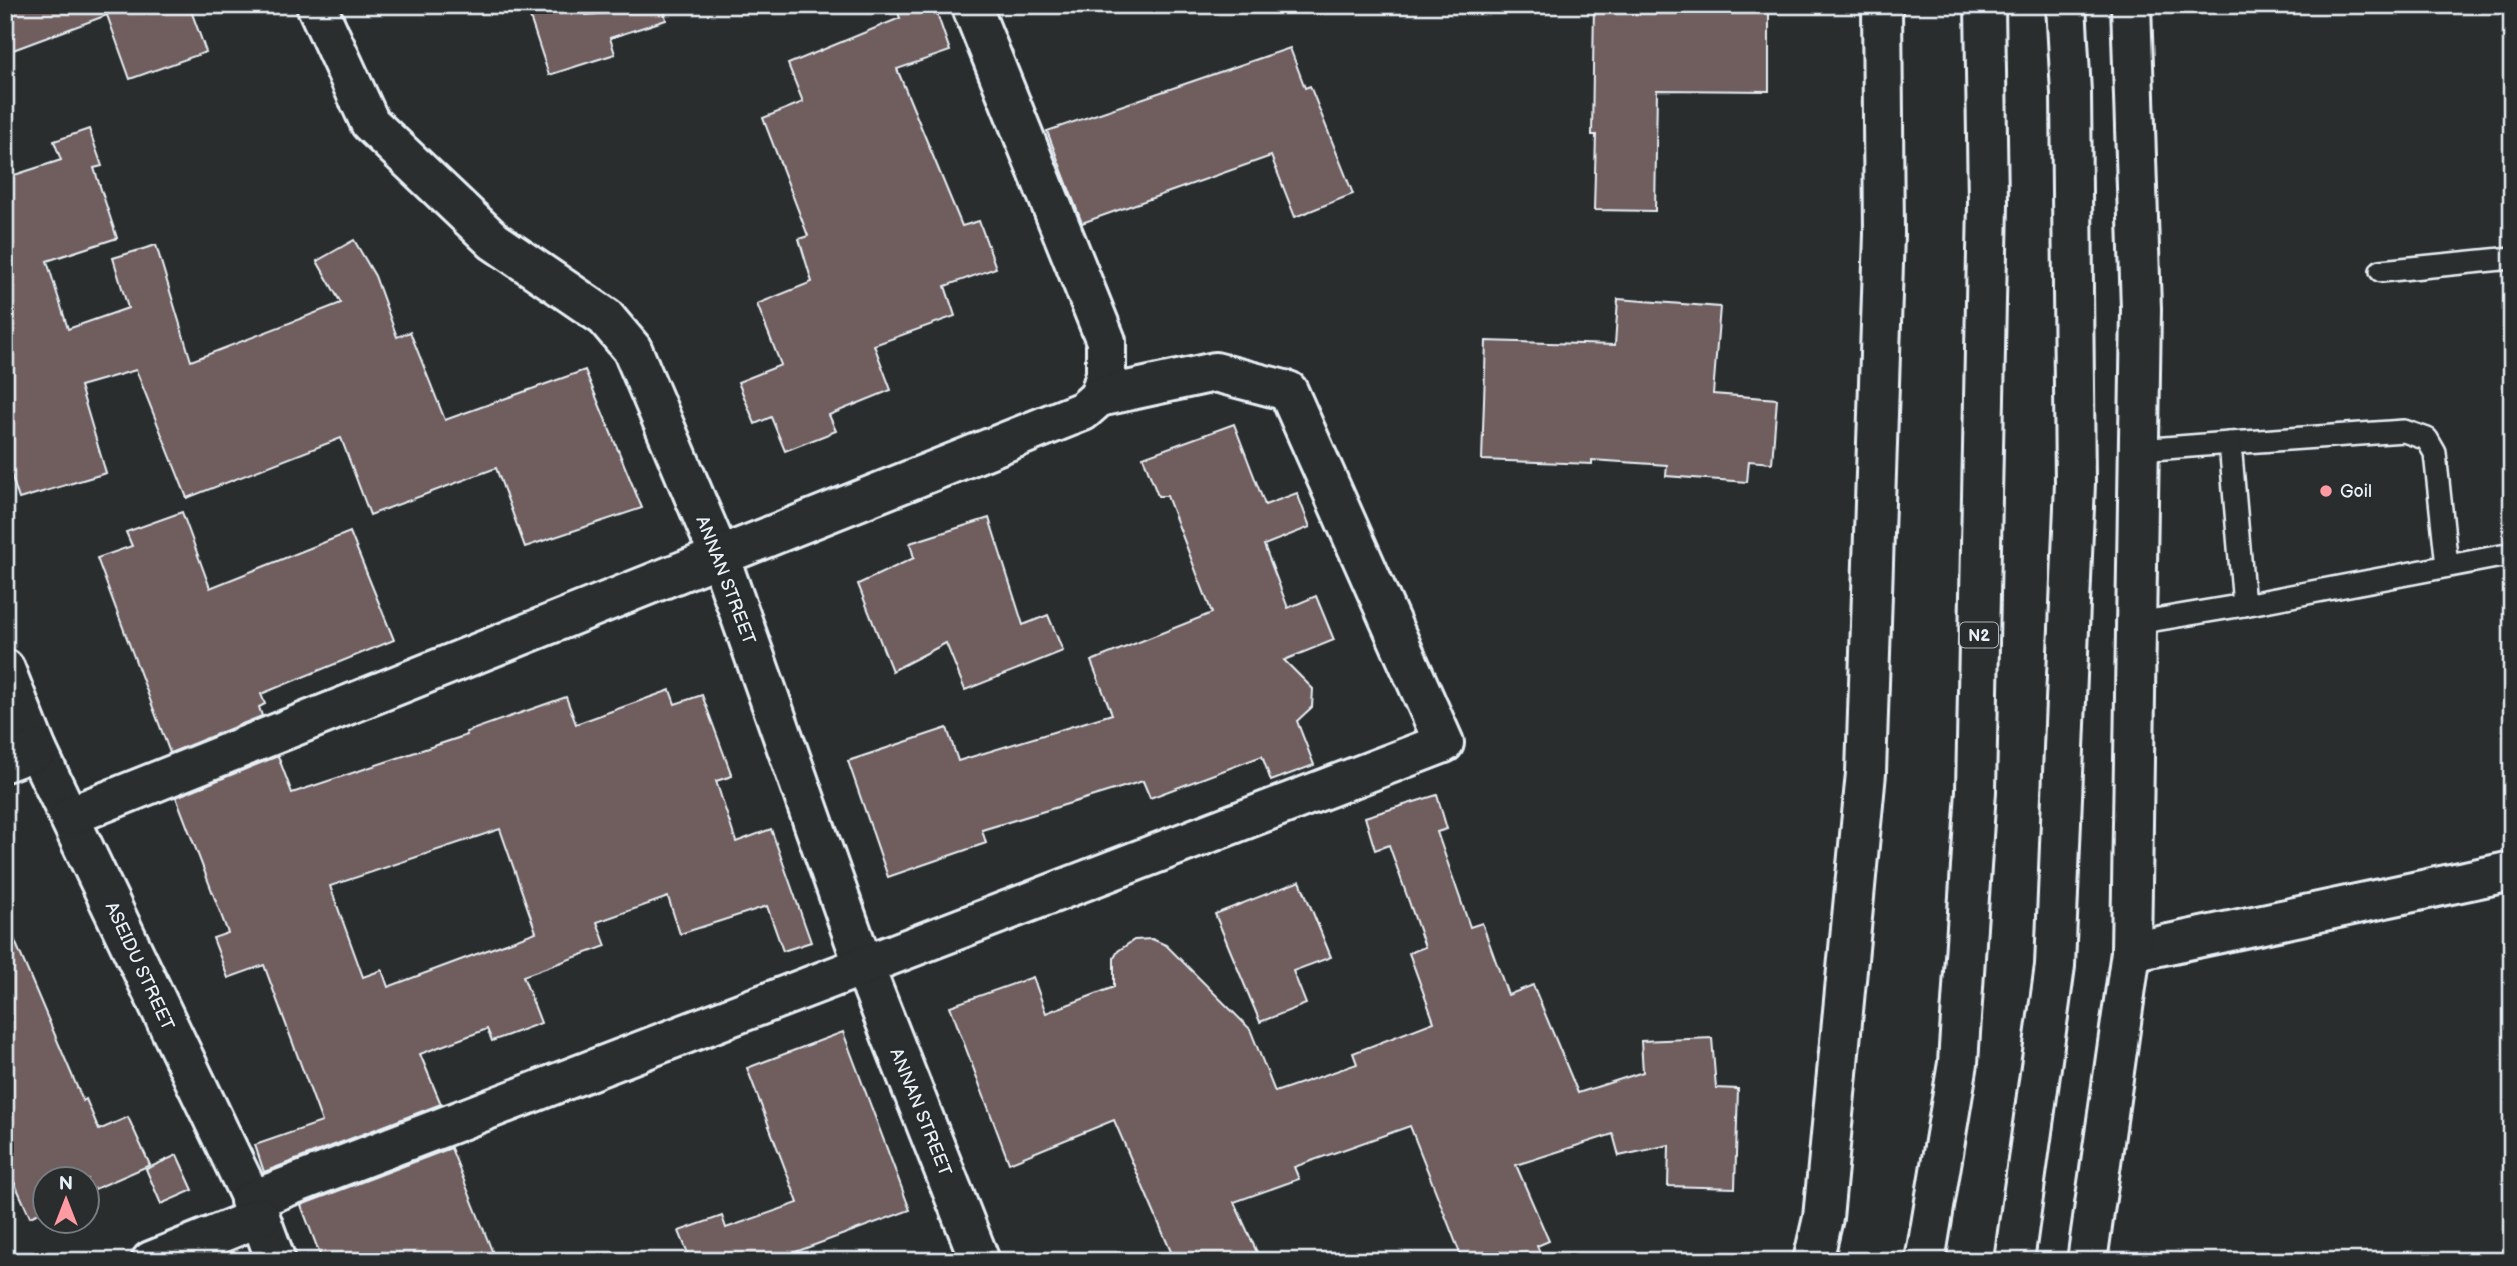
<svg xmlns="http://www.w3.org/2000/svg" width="2517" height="1266" viewBox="0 0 2517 1266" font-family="'Balsamiq Sans',sans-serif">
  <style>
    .building { fill: #705d5d; stroke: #e8f1f8; stroke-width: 2; fill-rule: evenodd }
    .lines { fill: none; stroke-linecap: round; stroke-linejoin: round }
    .lane-casing { stroke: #e8f1f8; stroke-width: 26 }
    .street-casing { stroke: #e8f1f8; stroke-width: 44 }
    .secondary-casing { stroke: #e8f1f8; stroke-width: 44 }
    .highway-casing { stroke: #e8f1f8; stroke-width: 44 }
    .lane { stroke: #2a2d2e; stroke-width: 21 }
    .street { stroke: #2a2d2e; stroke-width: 38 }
    .secondary { stroke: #2a2d2e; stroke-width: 38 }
    .highway { stroke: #2a2d2e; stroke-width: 38 }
    .poi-dot { fill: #ff9aa2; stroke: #2a2d2e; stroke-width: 2.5 }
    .labels { text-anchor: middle; stroke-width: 5; stroke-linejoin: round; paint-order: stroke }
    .shield { fill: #2a2d2e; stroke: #afb6bb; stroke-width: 2 }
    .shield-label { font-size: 16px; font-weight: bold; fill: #e8f1f8 }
    .poi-label { font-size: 18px; fill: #e8f1f8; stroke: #2a2d2e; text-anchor: start }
    .street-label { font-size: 18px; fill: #e8f1f8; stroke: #2a2d2e }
  </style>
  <rect width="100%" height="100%" fill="#2a2d2e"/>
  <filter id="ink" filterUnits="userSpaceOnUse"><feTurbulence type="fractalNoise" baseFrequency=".0143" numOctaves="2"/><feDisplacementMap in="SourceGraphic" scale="14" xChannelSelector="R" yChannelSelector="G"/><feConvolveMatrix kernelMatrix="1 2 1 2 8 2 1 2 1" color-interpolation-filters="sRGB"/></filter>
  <g filter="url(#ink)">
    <g class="building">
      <path d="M 5,5 L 189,5 L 206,52 L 130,79 L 107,15 L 5,53 Z"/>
      <path d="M 526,5 L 583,5 L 586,15 L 664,9 L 666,20 L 610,38 L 615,54 L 549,75 Z"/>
      <path d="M 895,5 L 934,5 L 950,51 L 897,69 L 962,226 L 979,221 L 996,268 L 945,286 L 955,316 L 874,345 L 891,390 L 829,415 L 836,431 L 785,451 L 771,417 L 755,424 L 738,382 L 781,365 L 757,304 L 812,282 L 799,239 L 808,236 L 763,118 L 803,102 L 788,64 L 900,18 Z"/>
      <path d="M 1594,5 L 1769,5 L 1769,91 L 1657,90 L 1655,211 L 1594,210 L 1596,135 L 1592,135 Z"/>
      <path d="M 1290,48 L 1305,88 L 1310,86 L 1353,194 L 1295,217 L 1271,156 L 1082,223 L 1047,131 Z"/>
      <path d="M 89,129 L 102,166 L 94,168 L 117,238 L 47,261 L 68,329 L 128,308 L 113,258 L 156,245 L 191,361 L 341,303 L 317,261 L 354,240 L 375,276 L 397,337 L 410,332 L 445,420 L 585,370 L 642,508 L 525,547 L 496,468 L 370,515 L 341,438 L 187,498 L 136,370 L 80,386 L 106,473 L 19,499 L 5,455 L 5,178 L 61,160 L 54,141 Z"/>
      <path d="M 1618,299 L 1720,307 L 1713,394 L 1777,399 L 1772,463 L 1749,461 L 1747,482 L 1666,476 L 1667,465 L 1592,460 L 1592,464 L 1482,460 L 1486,341 L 1615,345 Z"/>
      <path d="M 1234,424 L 1265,505 L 1297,493 L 1310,527 L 1264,545 L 1288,608 L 1316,596 L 1334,640 L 1284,660 L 1313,689 L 1312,707 L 1297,721 L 1314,765 L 1271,781 L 1262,756 L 1150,798 L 1143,781 L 982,830 L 986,843 L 888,877 L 848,761 L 947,728 L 958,761 L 1112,714 L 1091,661 L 1212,613 L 1167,496 L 1158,496 L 1143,457 Z"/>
      <path d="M 182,512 L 210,588 L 350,532 L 394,640 L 261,694 L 265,704 L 259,707 L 262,716 L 170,753 L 97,558 L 132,546 L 126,532 Z"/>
      <path d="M 989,518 L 1023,625 L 1048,615 L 1063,651 L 965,690 L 946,643 L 892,671 L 858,584 L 914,558 L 910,543 Z"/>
      <path d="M 670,690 L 675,704 L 702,695 L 732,776 L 716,781 L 736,842 L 771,829 L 811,942 L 783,951 L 767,906 L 680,934 L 668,897 L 597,922 L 606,946 L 523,976 L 541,1023 L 492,1041 L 487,1029 L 420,1054 L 441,1104 L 264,1172 L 255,1145 L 322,1122 L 264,965 L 228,978 L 213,938 L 228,933 L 176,797 L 278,756 L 292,793 L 467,735 L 466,732 L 566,697 L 576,724 ZM 500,829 L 536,932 L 388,987 L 382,970 L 363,977 L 330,886 Z"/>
      <path d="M 1437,795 L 1447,829 L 1437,832 L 1470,927 L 1482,923 L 1508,995 L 1533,985 L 1578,1093 L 1643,1072 L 1641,1041 L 1712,1038 L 1716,1088 L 1738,1089 L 1735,1188 L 1668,1186 L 1669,1145 L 1619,1156 L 1613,1134 L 1516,1165 L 1549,1241 L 1537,1246 L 1544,1261 L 1463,1261 L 1410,1126 L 1294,1167 L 1299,1179 L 1234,1202 L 1261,1261 L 1175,1261 L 1114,1120 L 1009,1163 L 950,1006 L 1033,977 L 1046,1013 L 1114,987 L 1114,958 L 1118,951 L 1134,940 L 1152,939 L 1166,945 L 1250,1029 L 1275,1092 L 1357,1064 L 1353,1053 L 1434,1022 L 1409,953 L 1425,947 L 1389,845 L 1375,850 L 1365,817 Z"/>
      <path d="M 1300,881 L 1331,957 L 1293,971 L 1306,1004 L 1260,1022 L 1215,914 Z"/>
      <path d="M 6,920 L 83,1101 L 86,1099 L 99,1130 L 128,1117 L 150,1165 L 88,1192 L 88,1179 L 46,1179 L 46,1210 L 30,1217 L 5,1162 Z"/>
      <path d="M 843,1032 L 910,1210 L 771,1261 L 691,1261 L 679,1231 L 722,1216 L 726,1228 L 798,1203 L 747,1068 Z"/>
      <path d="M 451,1148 L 496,1261 L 322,1260 L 301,1205 Z"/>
      <path d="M 177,1155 L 193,1190 L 161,1204 L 146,1169 Z"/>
    </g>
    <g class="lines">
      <defs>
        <g id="lane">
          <path d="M 2381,271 L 2512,258"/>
          <path d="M 2230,443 L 2404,431 L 2427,439 L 2435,453 L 2447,566"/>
          <path d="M 2244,605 L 2512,554"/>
          <path d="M 2137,623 L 2244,605 L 2230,443 L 2139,450"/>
        </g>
        <g id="street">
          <path d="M 316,5 L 370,123 L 494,241 L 605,317 L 632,349 L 719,555 L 863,964 L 980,1261"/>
          <path d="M 971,5 L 1106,341 L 1106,374 L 1099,397"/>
          <path d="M 5,669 L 37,750 L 260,1217 L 276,1261"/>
          <path d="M 5,762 L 37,750"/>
          <path d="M 70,816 L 1083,411 L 1099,397 L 1215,372 L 1288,391 L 1444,743 L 250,1201"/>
          <path d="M 2131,952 L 2512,871"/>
          <path d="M 151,1261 L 260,1217"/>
        </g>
        <g id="secondary">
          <path d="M 1813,1261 L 1823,1218 L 1866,773 L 1884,234 L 1882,5"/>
          <path d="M 2087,1261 L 2131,952 L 2141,309 L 2131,5"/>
        </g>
        <g id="highway">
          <path d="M 1925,1261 L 1958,1063 L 1976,791 L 1988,203 L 1985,5"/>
          <path d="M 2014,1261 L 2055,966 L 2075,483 L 2071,93 L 2066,5"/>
        </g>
      </defs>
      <use href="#lane" class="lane-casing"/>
      <use href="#street" class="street-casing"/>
      <use href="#secondary" class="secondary-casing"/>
      <use href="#highway" class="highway-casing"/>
      <use href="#lane" class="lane"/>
      <use href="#street" class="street"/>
      <use href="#secondary" class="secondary"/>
      <use href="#highway" class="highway"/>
    </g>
  </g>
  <circle class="poi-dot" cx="2326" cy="491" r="7"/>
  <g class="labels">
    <rect class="shield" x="1960" y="622.5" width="38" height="25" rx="5"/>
    <g class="shield-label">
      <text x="1979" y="641">N2</text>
    </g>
    <g class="poi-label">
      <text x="2340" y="497">Goil</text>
    </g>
    <g class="street-label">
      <text transform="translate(726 580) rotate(69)" y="6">ANNAN STREET</text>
      <text transform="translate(140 966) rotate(65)" y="6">ASEIDU STREET</text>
      <text transform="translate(921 1112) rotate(68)" y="6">ANNAN STREET</text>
    </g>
  </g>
  <rect width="2517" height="1266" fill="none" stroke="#2a2d2e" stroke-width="28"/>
  <rect x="14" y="14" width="2489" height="1238" fill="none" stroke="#e8f1f8" stroke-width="2.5" filter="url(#ink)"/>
  <g transform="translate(66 1200)"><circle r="33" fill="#2a2d2e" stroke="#767b7f" stroke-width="2"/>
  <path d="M0-5L12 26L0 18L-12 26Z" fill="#ff9aa2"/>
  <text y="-10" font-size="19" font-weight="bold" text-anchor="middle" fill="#e8f1f8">N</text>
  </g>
</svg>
